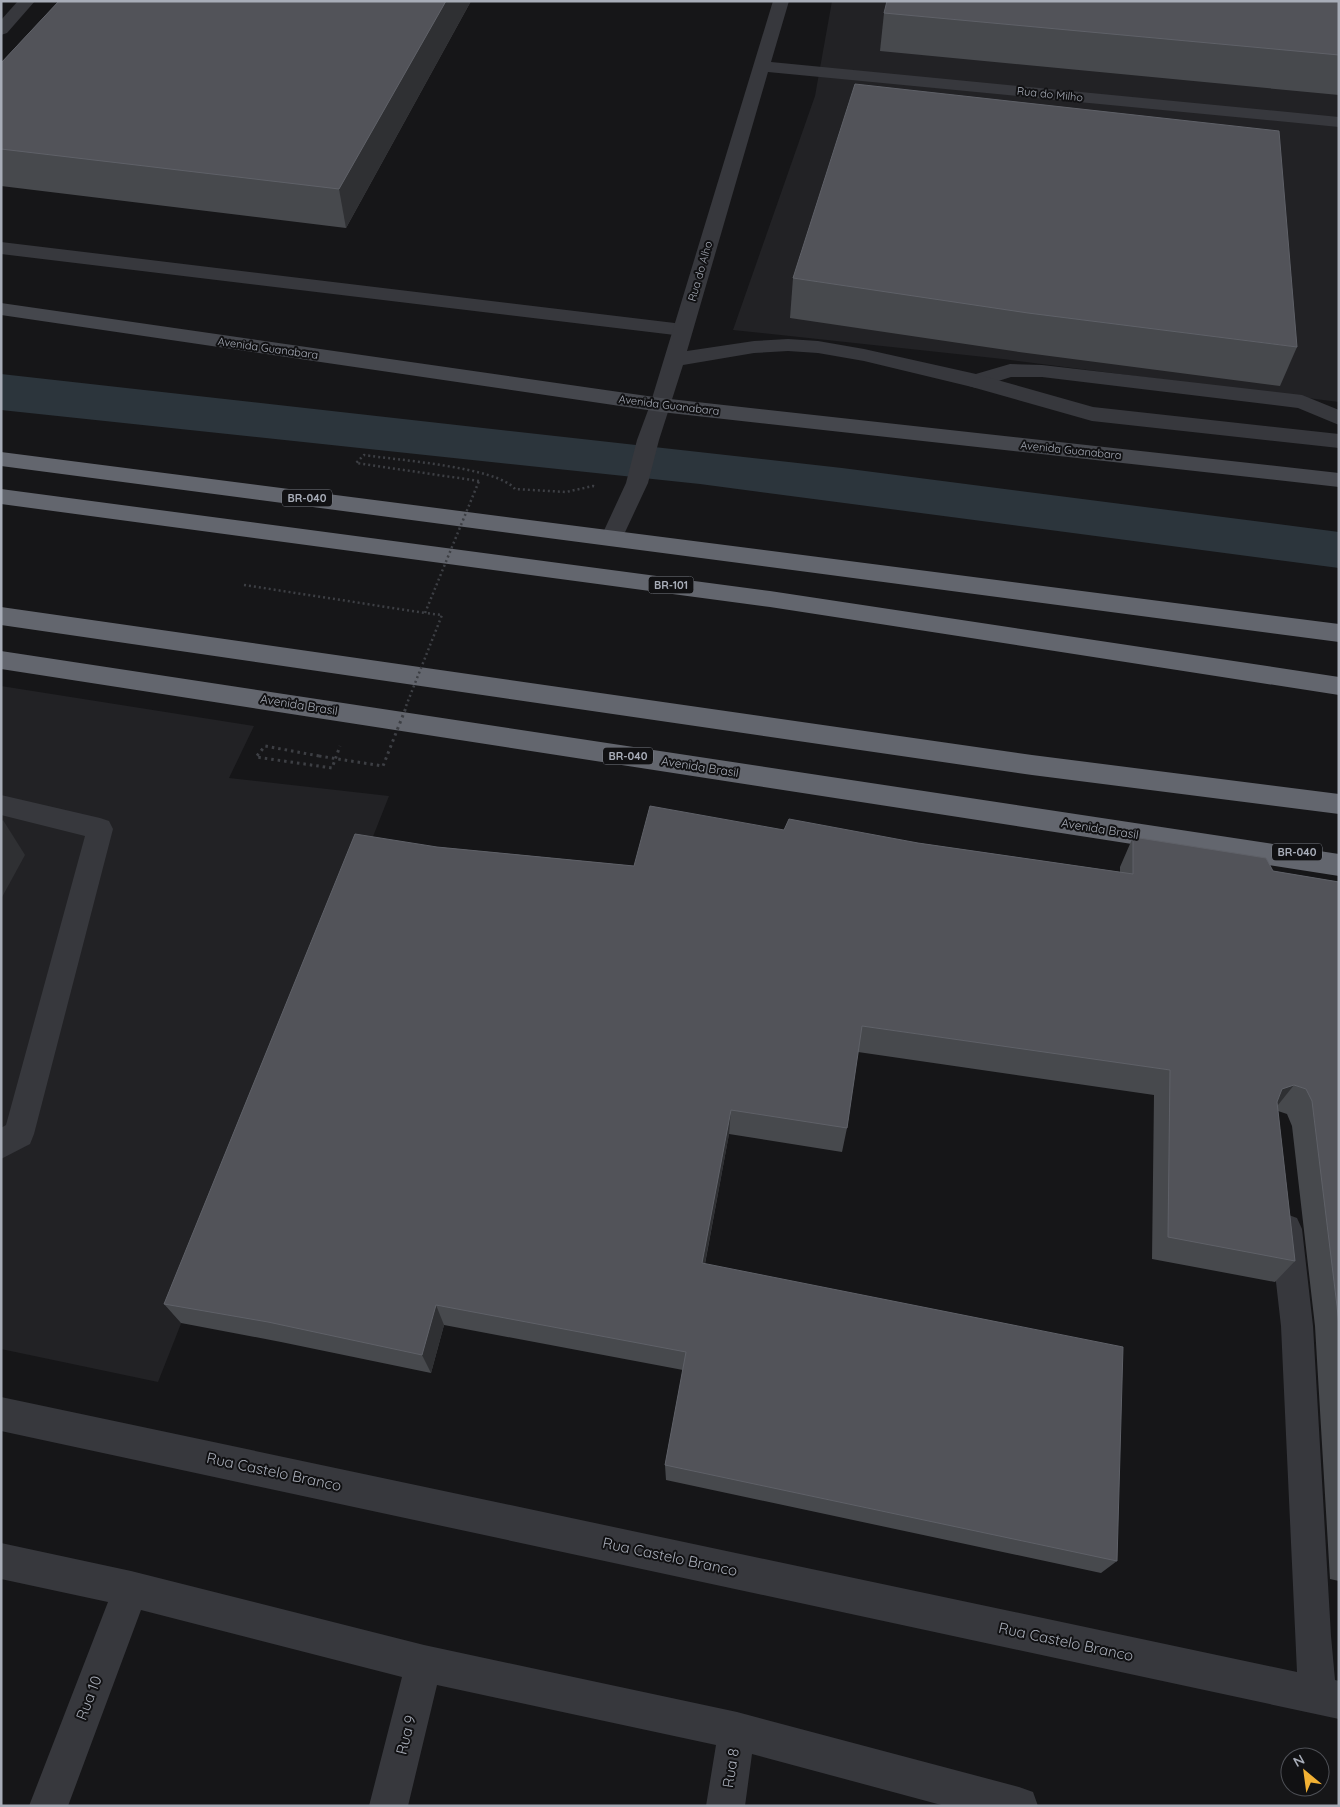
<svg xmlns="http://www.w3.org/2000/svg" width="1340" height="1807" viewBox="0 0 1340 1807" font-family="Quicksand,sans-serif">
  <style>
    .built { fill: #222225 }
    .water { fill: #2c353c }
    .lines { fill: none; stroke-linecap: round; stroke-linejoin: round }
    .path-far1 { stroke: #3d3f44; stroke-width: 2.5; stroke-dasharray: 2 3; stroke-linecap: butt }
    .path { stroke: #3d3f44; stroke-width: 3; stroke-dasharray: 2.5 4; stroke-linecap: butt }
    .lane { fill: #37383d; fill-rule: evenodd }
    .street { fill: #37383d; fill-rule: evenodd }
    .secondary { fill: #45474d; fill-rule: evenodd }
    .highway { fill: #63666e; fill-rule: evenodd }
    .path-bridge-far1 { stroke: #3d3f44; stroke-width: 2.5; stroke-dasharray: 2 3; stroke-linecap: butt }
    .path-bridge { stroke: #3d3f44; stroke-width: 3; stroke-dasharray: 2.5 4; stroke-linecap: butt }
    .wall { fill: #47494d }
    .shaded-wall { fill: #2f3033 }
    .building { fill: #525359; stroke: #5f6168 }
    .labels { text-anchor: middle; stroke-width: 4; stroke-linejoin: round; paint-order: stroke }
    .far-street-label { font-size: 11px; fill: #a8adb8; stroke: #111113 }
    .shield { fill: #111113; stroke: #7b7e86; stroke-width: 1 }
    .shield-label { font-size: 11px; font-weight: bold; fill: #a8adb8 }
    .street-label { font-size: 12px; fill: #a8adb8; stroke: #111113 }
    .near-street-label { font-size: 15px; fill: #a8adb8; stroke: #111113 }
  </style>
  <rect width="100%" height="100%" fill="#161618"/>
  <g class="built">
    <path d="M 832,1 L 1339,1 L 1339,402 L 1003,359 L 733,330 L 815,96 Z"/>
    <path d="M 1,686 L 254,726 L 229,778 L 389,796 L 158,1382 L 1,1349 Z"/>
  </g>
  <path class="water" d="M 1,374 L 842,468 L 1339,532 L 1339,568 L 700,484 L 1,410 Z"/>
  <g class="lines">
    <g class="path-far1">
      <path d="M 479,481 L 356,463 L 364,455 C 396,460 497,467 515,489 L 566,492 L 593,486 L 597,487"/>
      <path d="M 244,585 L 425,613"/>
    </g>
    <path class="path" d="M 319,756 L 265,746 L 256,757 L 332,768 L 340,746"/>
    <g class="lane">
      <path d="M 18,1 L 35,1 L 7,33 L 1,35 L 1,20 Z"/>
      <path d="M 1,242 L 683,324 L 690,326 L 693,330 L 690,334 L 683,336 L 1,254 Z"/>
      <path d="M 1010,364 L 1042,365 L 1302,395 L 1339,410 L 1339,425 L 1298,408 L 1042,377 L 1011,377 L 976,388 L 969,386 L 966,381 L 969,376 Z"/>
      <path d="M 1,795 L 100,818 L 109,821 L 113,829 L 34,1134 L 30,1144 L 1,1159 L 1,1128 L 6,1125 L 85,836 L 1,815 Z"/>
    </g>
    <g class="street">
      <path d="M 773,1 L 789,1 L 771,62 L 1339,117 L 1339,127 L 768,72 L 687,351 L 754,341 L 788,339 L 818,341 L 864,349 L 976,374 L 1093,407 L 1339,434 L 1339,448 L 1092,421 L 972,387 L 864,361 L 818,353 L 788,351 L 754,353 L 683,365 L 659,440 L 648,483 L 620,543 L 612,545 L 604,543 L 601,537 L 626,483 L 637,440 L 650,405 Z"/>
      <path d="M 1286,1214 L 1297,1218 L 1302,1229 L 1313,1326 L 1331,1636 L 1335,1680 L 1339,1681 L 1339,1719 L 1,1431 L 1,1397 L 1297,1672 L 1281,1326 L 1270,1229 L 1275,1218 Z"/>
      <path d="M 1,1543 L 131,1571 L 424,1645 L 737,1712 L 1019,1787 L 1033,1792 L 1038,1806 L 945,1806 L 752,1754 L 745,1806 L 706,1806 L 716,1745 L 437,1685 L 408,1806 L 369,1806 L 402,1677 L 141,1610 L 68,1806 L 29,1806 L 108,1602 L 1,1579 Z"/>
    </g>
    <path class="secondary" d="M 1,303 L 661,398 L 1339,473 L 1339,487 L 661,412 L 1,315 Z"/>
    <g class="highway">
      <path d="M 1,452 L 1339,624 L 1339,642 L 1,466 Z"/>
      <path d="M 1,489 L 770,591 L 1339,677 L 1339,695 L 770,607 L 1,504 Z"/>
      <path d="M 1,607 L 1032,755 L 1339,794 L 1339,814 L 1032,775 L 1,625 Z"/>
      <path d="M 1,651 L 1339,854 L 1339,876 L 1,669 Z"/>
    </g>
    <path class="path-bridge-far1" d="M 406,706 L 442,615 L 425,613 L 479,481"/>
    <path class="path-bridge" d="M 319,756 L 383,766 L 407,705"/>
  </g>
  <g class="wall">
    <path d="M 59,1 L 471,1 L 346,228 L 1,186 L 1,63 Z"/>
    <path d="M 1339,1 L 1339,95 L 880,51 L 884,13 Z"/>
    <path d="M 793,278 L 1297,347 L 1280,386 L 1019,352 L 790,318 Z"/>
    <path d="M 784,830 L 918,843 L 1120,872 L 1120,867 L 1133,837 L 1273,871 L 1339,882 L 1339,1581 L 1330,1579 L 1315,1326 L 1292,1126 L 1287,1114 L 1278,1111 L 1295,1261 L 1275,1282 L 1152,1259 L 1154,1095 L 858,1052 L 847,1128 L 842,1152 L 729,1134 L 705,1264 L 1117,1561 L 1101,1573 L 666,1480 L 665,1465 L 683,1370 L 444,1325 L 431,1373 L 281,1342 L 181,1323 L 164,1304 L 437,847 L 634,866 Z"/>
  </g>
  <g class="shaded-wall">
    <path d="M 446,1 L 471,1 L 346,228 L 339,189 Z"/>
    <path d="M 3,820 L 25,855 L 1,899 L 1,822 Z"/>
    <path d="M 1294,1085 L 1274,1110 L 1263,1114 L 1282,1089 Z"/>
    <path d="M 731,1110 L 729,1134 L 701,1284 L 702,1263 Z"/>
    <path d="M 436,1305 L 444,1325 L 431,1373 L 422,1355 Z"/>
  </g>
  <g class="building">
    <path d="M 59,1 L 446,1 L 339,189 L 1,149 L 1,63 Z"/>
    <path d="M 887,1 L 1339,1 L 1339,55 L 884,13 Z"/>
    <path d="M 855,84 L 1279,131 L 1297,347 L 1028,313 L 793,278 Z"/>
    <path d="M 650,806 L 784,830 L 789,819 L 918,843 L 1133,874 L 1133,837 L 1266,858 L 1273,871 L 1339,882 L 1339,1326 L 1337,1306 L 1312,1101 L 1306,1089 L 1294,1085 L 1282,1089 L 1277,1102 L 1295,1261 L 1168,1237 L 1170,1070 L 862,1026 L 847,1128 L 731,1110 L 702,1263 L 1123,1347 L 1117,1561 L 665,1465 L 686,1352 L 436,1305 L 422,1355 L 268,1322 L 164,1304 L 355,834 L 437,847 L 634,866 Z"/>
  </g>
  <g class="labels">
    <g class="far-street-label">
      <text transform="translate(1050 94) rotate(6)" y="4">Rua do Milho</text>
      <text transform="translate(700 271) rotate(-74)" y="4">Rua do Alho</text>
      <text transform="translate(268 348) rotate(8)" y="4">Avenida Guanabara</text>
      <text transform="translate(669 405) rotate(7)" y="4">Avenida Guanabara</text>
      <text transform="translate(1071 450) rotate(6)" y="4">Avenida Guanabara</text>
    </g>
    <g class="shield">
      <rect x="282" y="489.5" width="50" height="17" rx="4"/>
      <rect x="648.5" y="576.5" width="45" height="17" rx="4"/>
      <rect x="603" y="747.5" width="50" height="17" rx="4"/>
      <rect x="1272" y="843.5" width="50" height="17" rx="4"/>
    </g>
    <g class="shield-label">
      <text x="307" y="502">BR-040</text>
      <text x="671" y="589">BR-101</text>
      <text x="628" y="760">BR-040</text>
      <text x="1297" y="856">BR-040</text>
    </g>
    <g class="street-label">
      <text transform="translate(299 705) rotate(9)" y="4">Avenida Brasil</text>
      <text transform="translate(700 767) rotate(9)" y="4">Avenida Brasil</text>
      <text transform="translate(1100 829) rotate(9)" y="4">Avenida Brasil</text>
    </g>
    <g class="near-street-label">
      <text transform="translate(274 1472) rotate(12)" y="5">Rua Castelo Branco</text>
      <text transform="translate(670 1557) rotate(12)" y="5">Rua Castelo Branco</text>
      <text transform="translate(1066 1642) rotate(12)" y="5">Rua Castelo Branco</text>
      <text transform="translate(89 1698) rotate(-69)" y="5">Rua 10</text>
      <text transform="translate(406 1735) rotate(-76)" y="5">Rua 9</text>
      <text transform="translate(731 1768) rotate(-81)" y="5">Rua 8</text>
    </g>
  </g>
  <rect width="1340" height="1807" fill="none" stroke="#a8adb8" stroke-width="5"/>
  <g transform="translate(1305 1772) rotate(331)"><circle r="24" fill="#111113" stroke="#4d4f55"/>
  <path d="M0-4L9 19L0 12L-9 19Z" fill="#f2b134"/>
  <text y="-8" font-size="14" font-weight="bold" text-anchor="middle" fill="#a8adb8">N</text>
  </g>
</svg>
